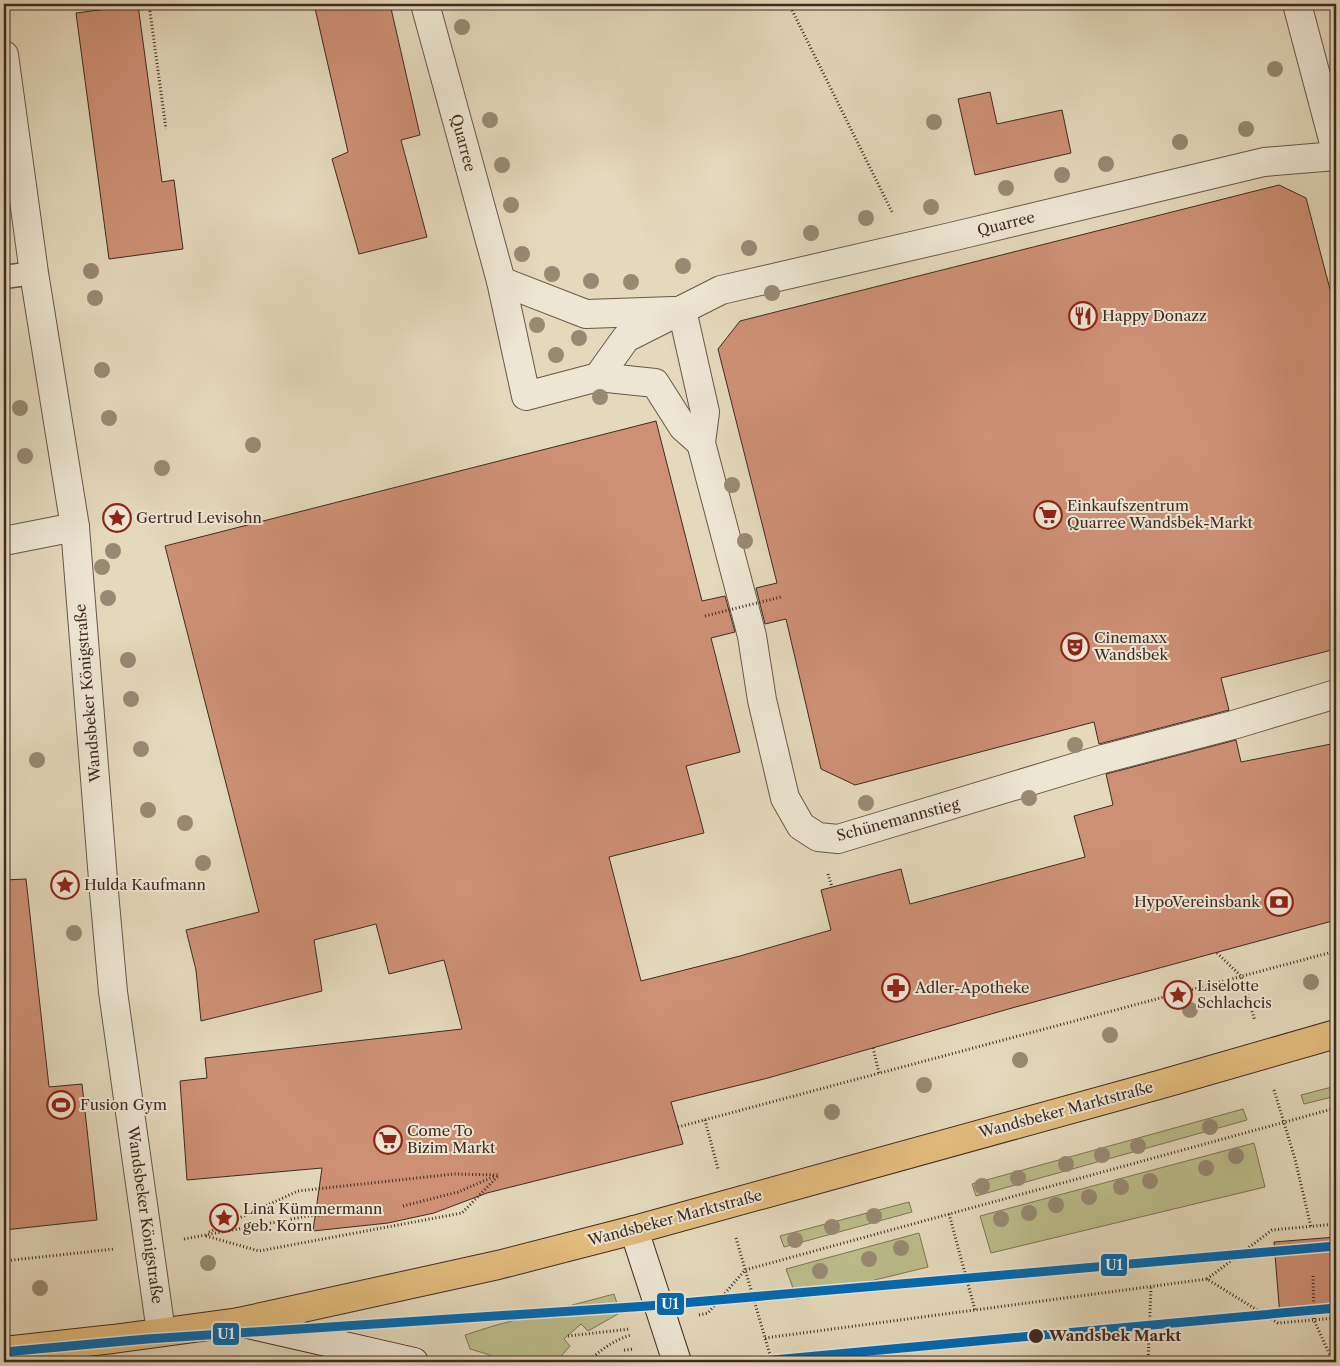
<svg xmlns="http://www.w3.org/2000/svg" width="1340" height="1366" viewBox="0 0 1340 1366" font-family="'Libre Caslon Text',serif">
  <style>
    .green { fill: #bbbd8b; stroke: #7e7456 }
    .building { fill: #cd9075; stroke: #402a22 }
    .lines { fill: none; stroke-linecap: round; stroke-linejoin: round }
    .service-casing { stroke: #695648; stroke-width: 25 }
    .minor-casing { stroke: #695648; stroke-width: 30 }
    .tertiary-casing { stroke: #695648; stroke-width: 30 }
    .secondary-casing { stroke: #402a22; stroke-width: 30 }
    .primary-casing { stroke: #402a22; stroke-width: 30 }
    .path { stroke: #402a22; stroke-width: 3; stroke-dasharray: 1 2.5; stroke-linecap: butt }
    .service { stroke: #ede6d3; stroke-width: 22 }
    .minor { stroke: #ede6d3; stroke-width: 28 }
    .tertiary { stroke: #ede6d3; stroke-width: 28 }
    .secondary { stroke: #ede6d3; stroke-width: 28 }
    .primary { stroke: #e2bc7e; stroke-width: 28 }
    .path-bridge { stroke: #402a22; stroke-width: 3; stroke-dasharray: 1 2.5; stroke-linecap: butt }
    .metro-1-casing { stroke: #ede6d3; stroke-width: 12 }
    .metro-1 { stroke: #006ab3; stroke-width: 9 }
    .tree { fill: #988972 }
    .stop-dot { fill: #402a22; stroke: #ede6d3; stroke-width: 2 }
    .labels { text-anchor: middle; stroke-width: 4; stroke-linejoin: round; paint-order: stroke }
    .street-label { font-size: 15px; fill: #402a22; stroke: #ede6d3 }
    .poi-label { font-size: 15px; fill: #402a22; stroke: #ede6d3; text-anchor: start }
    .stop-label { font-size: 15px; font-weight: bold; fill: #402a22; stroke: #ede6d3; text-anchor: start }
    .line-badge { stroke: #ede6d3; stroke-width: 2 }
    .badge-label { font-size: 14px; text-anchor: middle; font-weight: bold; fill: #fff }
  </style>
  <rect width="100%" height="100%" fill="#e4d9bb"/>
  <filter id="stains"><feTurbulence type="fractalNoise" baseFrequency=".004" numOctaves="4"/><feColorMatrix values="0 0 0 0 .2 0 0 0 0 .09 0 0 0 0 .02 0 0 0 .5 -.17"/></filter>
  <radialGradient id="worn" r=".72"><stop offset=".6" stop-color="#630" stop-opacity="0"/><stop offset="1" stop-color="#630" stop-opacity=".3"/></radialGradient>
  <g class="green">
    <path d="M 1336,1086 L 1336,1096 L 1304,1104 L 1301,1095 Z"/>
    <path d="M 1243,1109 L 1247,1120 L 976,1196 L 972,1184 Z"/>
    <path d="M 1254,1143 L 1265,1187 L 991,1253 L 980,1216 Z"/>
    <path d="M 909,1202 L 912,1212 L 784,1247 L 780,1236 Z"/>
    <path d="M 919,1233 L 928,1267 L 797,1299 L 786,1269 Z"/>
    <path d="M 614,1294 L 619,1310 L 618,1314 L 588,1331 L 581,1324 L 564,1339 L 570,1346 L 556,1362 L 503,1362 L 487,1354 L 470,1349 L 465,1335 L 493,1326 Z"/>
  </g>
  <g class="building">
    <path d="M 314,4 L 390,4 L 420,135 L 401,140 L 427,237 L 359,254 L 332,159 L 348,152 Z"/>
    <path d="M 138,5 L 162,182 L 174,180 L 183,249 L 109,259 L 76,13 Z"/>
    <path d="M 990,92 L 997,124 L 1062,110 L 1071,153 L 975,175 L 958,99 Z"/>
    <path d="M 1279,185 L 1306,198 L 1336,312 L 1336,649 L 1221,678 L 1229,710 L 1099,744 L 1094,722 L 855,785 L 821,769 L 786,619 L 765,624 L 756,588 L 777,583 L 718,349 L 740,321 Z"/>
    <path d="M 656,421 L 702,601 L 725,596 L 735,632 L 711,638 L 740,752 L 686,766 L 704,833 L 609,857 L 641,981 L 740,956 L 831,930 L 821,890 L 901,869 L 910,904 L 1085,857 L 1074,816 L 1113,805 L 1106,774 L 1236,740 L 1241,762 L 1336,743 L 1336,920 L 1012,1008 L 768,1078 L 671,1102 L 683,1144 L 487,1193 L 434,1213 L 388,1223 L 313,1231 L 322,1168 L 187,1180 L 180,1081 L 207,1078 L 205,1058 L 462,1029 L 444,960 L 389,974 L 376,924 L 314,940 L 322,991 L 201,1021 L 196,970 L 186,930 L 259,912 L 165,546 Z"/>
    <path d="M 26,879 L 49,1087 L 82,1084 L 97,1220 L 4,1230 L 4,880 Z"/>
    <path d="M 1336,1237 L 1336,1312 L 1280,1317 L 1274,1242 Z"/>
  </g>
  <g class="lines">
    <defs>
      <path id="service" d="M 4,277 L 34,273"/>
      <g id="minor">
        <path d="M 425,4 L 501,281 L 526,396 L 598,377 L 626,338 L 721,290 L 955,236 L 1264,162 L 1336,156"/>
        <path d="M 1297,4 L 1336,151"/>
        <path d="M 501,281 L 586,314 L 673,311"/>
        <path d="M 682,310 L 705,412 L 701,443 L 752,636 L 762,700 L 785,798 L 801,826 L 818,837 L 838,839 L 1103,759 L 1233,725 L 1336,694"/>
        <path d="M 598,377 L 655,383 L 683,427 L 701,443"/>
        <path d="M 4,541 L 75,527"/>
      </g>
      <path id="tertiary" d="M 4,55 L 34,273 L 75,527 L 104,892 L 113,992 L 161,1332"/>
      <g id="secondary">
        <path d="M 634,1230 L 677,1362"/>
        <path d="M 239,1322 L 414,1362"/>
      </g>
      <path id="primary" d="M 4,1351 L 113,1339 L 239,1322 L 498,1265 L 634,1230 L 1162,1084 L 1336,1034"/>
    </defs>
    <use href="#service" class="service-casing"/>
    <use href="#minor" class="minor-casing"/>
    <use href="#tertiary" class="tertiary-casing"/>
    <use href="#secondary" class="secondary-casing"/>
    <use href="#primary" class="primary-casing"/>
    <g class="path">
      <path d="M 149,4 L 166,129"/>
      <path d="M 789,4 L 893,214"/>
      <path d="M 828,874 L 832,887"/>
      <path d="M 1217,953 L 1241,976 L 1255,1021"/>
      <path d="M 873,1048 L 879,1073"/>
      <path d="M 1274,1090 L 1295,1159 L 1311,1227"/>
      <path d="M 705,1120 L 718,1169"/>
      <path d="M 678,1127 L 1336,951"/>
      <path d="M 403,1206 L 458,1192 L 495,1176"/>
      <path d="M 949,1214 L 975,1310"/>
      <path d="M 209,1232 L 298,1191 L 454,1174 L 498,1175"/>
      <path d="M 206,1236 L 259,1251 L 462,1213 L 499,1175"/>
      <path d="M 736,1238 L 772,1362"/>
      <path d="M 184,1239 L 308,1216 L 364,1212"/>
      <path d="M 4,1261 L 114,1249"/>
      <path d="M 1313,1276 L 1314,1320 L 1333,1362"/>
      <path d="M 1207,1279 L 1272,1230 L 1336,1224"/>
      <path d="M 699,1315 L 708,1313 L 745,1270 L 1336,1108"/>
      <path d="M 568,1336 L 630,1329"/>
      <path d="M 765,1338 L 1207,1279 L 1278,1323 L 1336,1318"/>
      <path d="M 624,1350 L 634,1349"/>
      <path d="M 588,1362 C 600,1350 614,1340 631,1335"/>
      <path d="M 1148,1362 L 1151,1287"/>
    </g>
    <use href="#service" class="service"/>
    <use href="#minor" class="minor"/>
    <use href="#tertiary" class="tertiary"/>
    <use href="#secondary" class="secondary"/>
    <use href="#primary" class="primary"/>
    <path class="path-bridge" d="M 705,616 L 781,597"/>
    <defs>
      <g id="metro-1">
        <path d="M 4,1352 L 147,1339 L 648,1306 L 1336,1246"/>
        <path d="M 750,1362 L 1336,1308"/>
      </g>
    </defs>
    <use href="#metro-1" class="metro-1-casing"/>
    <use href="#metro-1" class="metro-1"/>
  </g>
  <g class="tree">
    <circle cx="462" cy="27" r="8"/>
    <circle cx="1275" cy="69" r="8"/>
    <circle cx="490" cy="120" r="8"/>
    <circle cx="934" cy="122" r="8"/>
    <circle cx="1246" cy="129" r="8"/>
    <circle cx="1180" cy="142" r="8"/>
    <circle cx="1106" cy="164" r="8"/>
    <circle cx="502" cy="165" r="8"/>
    <circle cx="1062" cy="175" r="8"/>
    <circle cx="1006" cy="188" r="8"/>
    <circle cx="511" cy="205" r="8"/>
    <circle cx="931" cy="207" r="8"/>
    <circle cx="866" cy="218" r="8"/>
    <circle cx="811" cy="233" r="8"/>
    <circle cx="749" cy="248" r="8"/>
    <circle cx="522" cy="254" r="8"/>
    <circle cx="683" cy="266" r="8"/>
    <circle cx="91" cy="271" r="8"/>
    <circle cx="552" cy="274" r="8"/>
    <circle cx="591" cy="281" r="8"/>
    <circle cx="631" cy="282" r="8"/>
    <circle cx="772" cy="293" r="8"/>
    <circle cx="95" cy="298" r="8"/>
    <circle cx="537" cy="325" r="8"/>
    <circle cx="579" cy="338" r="8"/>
    <circle cx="556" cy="355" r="8"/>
    <circle cx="102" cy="370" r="8"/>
    <circle cx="600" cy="397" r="8"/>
    <circle cx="20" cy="408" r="8"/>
    <circle cx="109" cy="418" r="8"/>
    <circle cx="253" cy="445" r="8"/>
    <circle cx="25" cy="456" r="8"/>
    <circle cx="162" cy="468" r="8"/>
    <circle cx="732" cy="485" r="8"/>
    <circle cx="745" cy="541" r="8"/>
    <circle cx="113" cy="551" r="8"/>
    <circle cx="102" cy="567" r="8"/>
    <circle cx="108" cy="598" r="8"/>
    <circle cx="128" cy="660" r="8"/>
    <circle cx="131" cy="699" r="8"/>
    <circle cx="1075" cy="745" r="8"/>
    <circle cx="141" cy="749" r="8"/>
    <circle cx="37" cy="760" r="8"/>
    <circle cx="1029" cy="798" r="8"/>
    <circle cx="866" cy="803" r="8"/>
    <circle cx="148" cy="810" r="8"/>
    <circle cx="185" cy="823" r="8"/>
    <circle cx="203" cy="863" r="8"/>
    <circle cx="74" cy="933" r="8"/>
    <circle cx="1311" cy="982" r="8"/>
    <circle cx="1190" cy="1010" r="8"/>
    <circle cx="1110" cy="1035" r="8"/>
    <circle cx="1020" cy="1060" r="8"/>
    <circle cx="924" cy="1085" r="8"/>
    <circle cx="832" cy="1112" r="8"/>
    <circle cx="1210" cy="1127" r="8"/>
    <circle cx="1138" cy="1146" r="8"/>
    <circle cx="1102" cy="1155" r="8"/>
    <circle cx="1236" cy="1156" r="8"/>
    <circle cx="1066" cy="1164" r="8"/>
    <circle cx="1206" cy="1168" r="8"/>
    <circle cx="1018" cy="1178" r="8"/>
    <circle cx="1150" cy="1181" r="8"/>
    <circle cx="982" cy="1186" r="8"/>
    <circle cx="1121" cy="1187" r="8"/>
    <circle cx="1089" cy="1197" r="8"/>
    <circle cx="1056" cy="1205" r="8"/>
    <circle cx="1029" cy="1213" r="8"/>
    <circle cx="874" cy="1216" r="8"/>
    <circle cx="1001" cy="1219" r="8"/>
    <circle cx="832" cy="1227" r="8"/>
    <circle cx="795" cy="1240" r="8"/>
    <circle cx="901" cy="1248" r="8"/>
    <circle cx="869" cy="1259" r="8"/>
    <circle cx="208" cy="1263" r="8"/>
    <circle cx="820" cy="1271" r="8"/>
    <circle cx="40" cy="1288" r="8"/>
  </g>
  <defs>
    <symbol id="restaurant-ring" viewBox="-11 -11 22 22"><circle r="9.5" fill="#ede6d3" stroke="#8f2418" stroke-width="1.5"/><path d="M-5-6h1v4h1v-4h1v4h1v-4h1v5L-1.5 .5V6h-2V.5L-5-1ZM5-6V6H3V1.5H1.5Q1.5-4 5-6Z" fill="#8f2418"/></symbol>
    <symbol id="supermarket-ring" viewBox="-11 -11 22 22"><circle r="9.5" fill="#ede6d3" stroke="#8f2418" stroke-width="1.5"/><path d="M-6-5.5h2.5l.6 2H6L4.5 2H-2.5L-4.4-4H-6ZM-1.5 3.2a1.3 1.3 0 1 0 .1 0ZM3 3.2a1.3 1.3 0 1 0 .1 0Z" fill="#8f2418"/></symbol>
    <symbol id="sight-ring" viewBox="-11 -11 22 22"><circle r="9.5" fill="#ede6d3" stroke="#8f2418" stroke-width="1.5"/><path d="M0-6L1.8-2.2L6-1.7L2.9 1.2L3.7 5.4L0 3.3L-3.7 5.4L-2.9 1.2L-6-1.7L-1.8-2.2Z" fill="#8f2418"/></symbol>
    <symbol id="theatre-ring" viewBox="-11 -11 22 22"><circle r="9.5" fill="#ede6d3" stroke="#8f2418" stroke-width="1.5"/><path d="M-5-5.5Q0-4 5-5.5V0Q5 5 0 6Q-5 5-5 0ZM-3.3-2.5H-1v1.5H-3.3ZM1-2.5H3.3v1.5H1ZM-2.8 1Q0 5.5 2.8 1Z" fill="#8f2418"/></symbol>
    <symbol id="bank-ring" viewBox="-11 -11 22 22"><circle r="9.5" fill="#ede6d3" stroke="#8f2418" stroke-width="1.5"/><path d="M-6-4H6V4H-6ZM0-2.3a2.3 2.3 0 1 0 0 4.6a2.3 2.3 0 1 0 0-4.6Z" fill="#8f2418"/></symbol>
    <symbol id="pharmacy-ring" viewBox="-11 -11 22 22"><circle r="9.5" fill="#ede6d3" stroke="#8f2418" stroke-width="1.5"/><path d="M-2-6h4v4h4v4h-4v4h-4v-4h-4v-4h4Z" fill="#8f2418"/></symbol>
    <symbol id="stadium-ring" viewBox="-11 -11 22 22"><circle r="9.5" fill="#ede6d3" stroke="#8f2418" stroke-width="1.5"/><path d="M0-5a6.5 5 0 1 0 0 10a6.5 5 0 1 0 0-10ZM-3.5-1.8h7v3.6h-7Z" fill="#8f2418"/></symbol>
  </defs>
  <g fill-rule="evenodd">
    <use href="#restaurant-ring" x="1067" y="300" width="32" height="32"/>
    <use href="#supermarket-ring" x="1032" y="499" width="32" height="32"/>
    <use href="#sight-ring" x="101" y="502" width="32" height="32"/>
    <use href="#theatre-ring" x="1059" y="631" width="32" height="32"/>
    <use href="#sight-ring" x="49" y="869" width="32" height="32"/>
    <use href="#bank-ring" x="1263" y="886" width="32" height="32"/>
    <use href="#pharmacy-ring" x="880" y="972" width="32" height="32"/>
    <use href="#sight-ring" x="1162" y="979" width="32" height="32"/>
    <use href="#stadium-ring" x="45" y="1089" width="32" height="32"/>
    <use href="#supermarket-ring" x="372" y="1124" width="32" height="32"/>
    <use href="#sight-ring" x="208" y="1202" width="32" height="32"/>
  </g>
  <circle class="stop-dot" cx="1036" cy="1336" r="8"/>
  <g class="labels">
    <g class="street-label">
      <text transform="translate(463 143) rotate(75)" y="5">Quarree</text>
      <text transform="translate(1006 224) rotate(-14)" y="5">Quarree</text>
      <text transform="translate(88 693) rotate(-95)" y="5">Wandsbeker Königstraße</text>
      <text transform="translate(898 820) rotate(-15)" y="5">Schünemannstieg</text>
      <text transform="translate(1066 1110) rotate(-15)" y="5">Wandsbeker Marktstraße</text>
      <text transform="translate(145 1215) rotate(82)" y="5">Wandsbeker Königstraße</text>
      <text transform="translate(675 1218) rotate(-15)" y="5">Wandsbeker Marktstraße</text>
    </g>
    <g class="poi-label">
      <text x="1102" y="321">Happy Donazz</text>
      <text x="1067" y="511">Einkaufszentrum<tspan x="1067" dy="17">Quarree Wandsbek-Markt</tspan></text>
      <text x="136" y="523">Gertrud Levisohn</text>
      <text x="1094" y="643">Cinemaxx<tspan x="1094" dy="17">Wandsbek</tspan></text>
      <text x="84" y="890">Hulda Kaufmann</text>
      <text x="1260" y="907" text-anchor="end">HypoVereinsbank</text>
      <text x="1197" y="991">Liselotte<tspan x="1197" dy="17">Schlachcis</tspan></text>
      <text x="915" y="993">Adler-Apotheke</text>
      <text x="80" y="1110">Fusion Gym</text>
      <text x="407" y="1136">Come To<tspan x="407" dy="17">Bizim Markt</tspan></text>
      <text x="243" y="1214">Lina Kümmermann<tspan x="243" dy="17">geb. Korn</tspan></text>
    </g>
    <g class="stop-label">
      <text x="1049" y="1341">Wandsbek Markt</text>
    </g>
  </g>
  <g class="line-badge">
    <rect x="1100" y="1253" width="28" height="24" rx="5" fill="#006ab3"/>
    <rect x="656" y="1292" width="29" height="24" rx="5" fill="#006ab3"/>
    <rect x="212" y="1322" width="28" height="24" rx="5" fill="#006ab3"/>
  </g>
  <g class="badge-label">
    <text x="1114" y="1270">U1</text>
    <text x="670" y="1309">U1</text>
    <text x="226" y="1339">U1</text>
  </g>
  <rect width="1340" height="1366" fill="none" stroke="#e4d9bb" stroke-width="20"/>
  <rect x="5" y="5" width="1330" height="1356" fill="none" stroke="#402a22" stroke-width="2.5"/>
  <rect x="10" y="10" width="1320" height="1346" fill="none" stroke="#402a22"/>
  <rect width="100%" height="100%" filter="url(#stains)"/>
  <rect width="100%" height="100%" fill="url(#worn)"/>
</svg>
